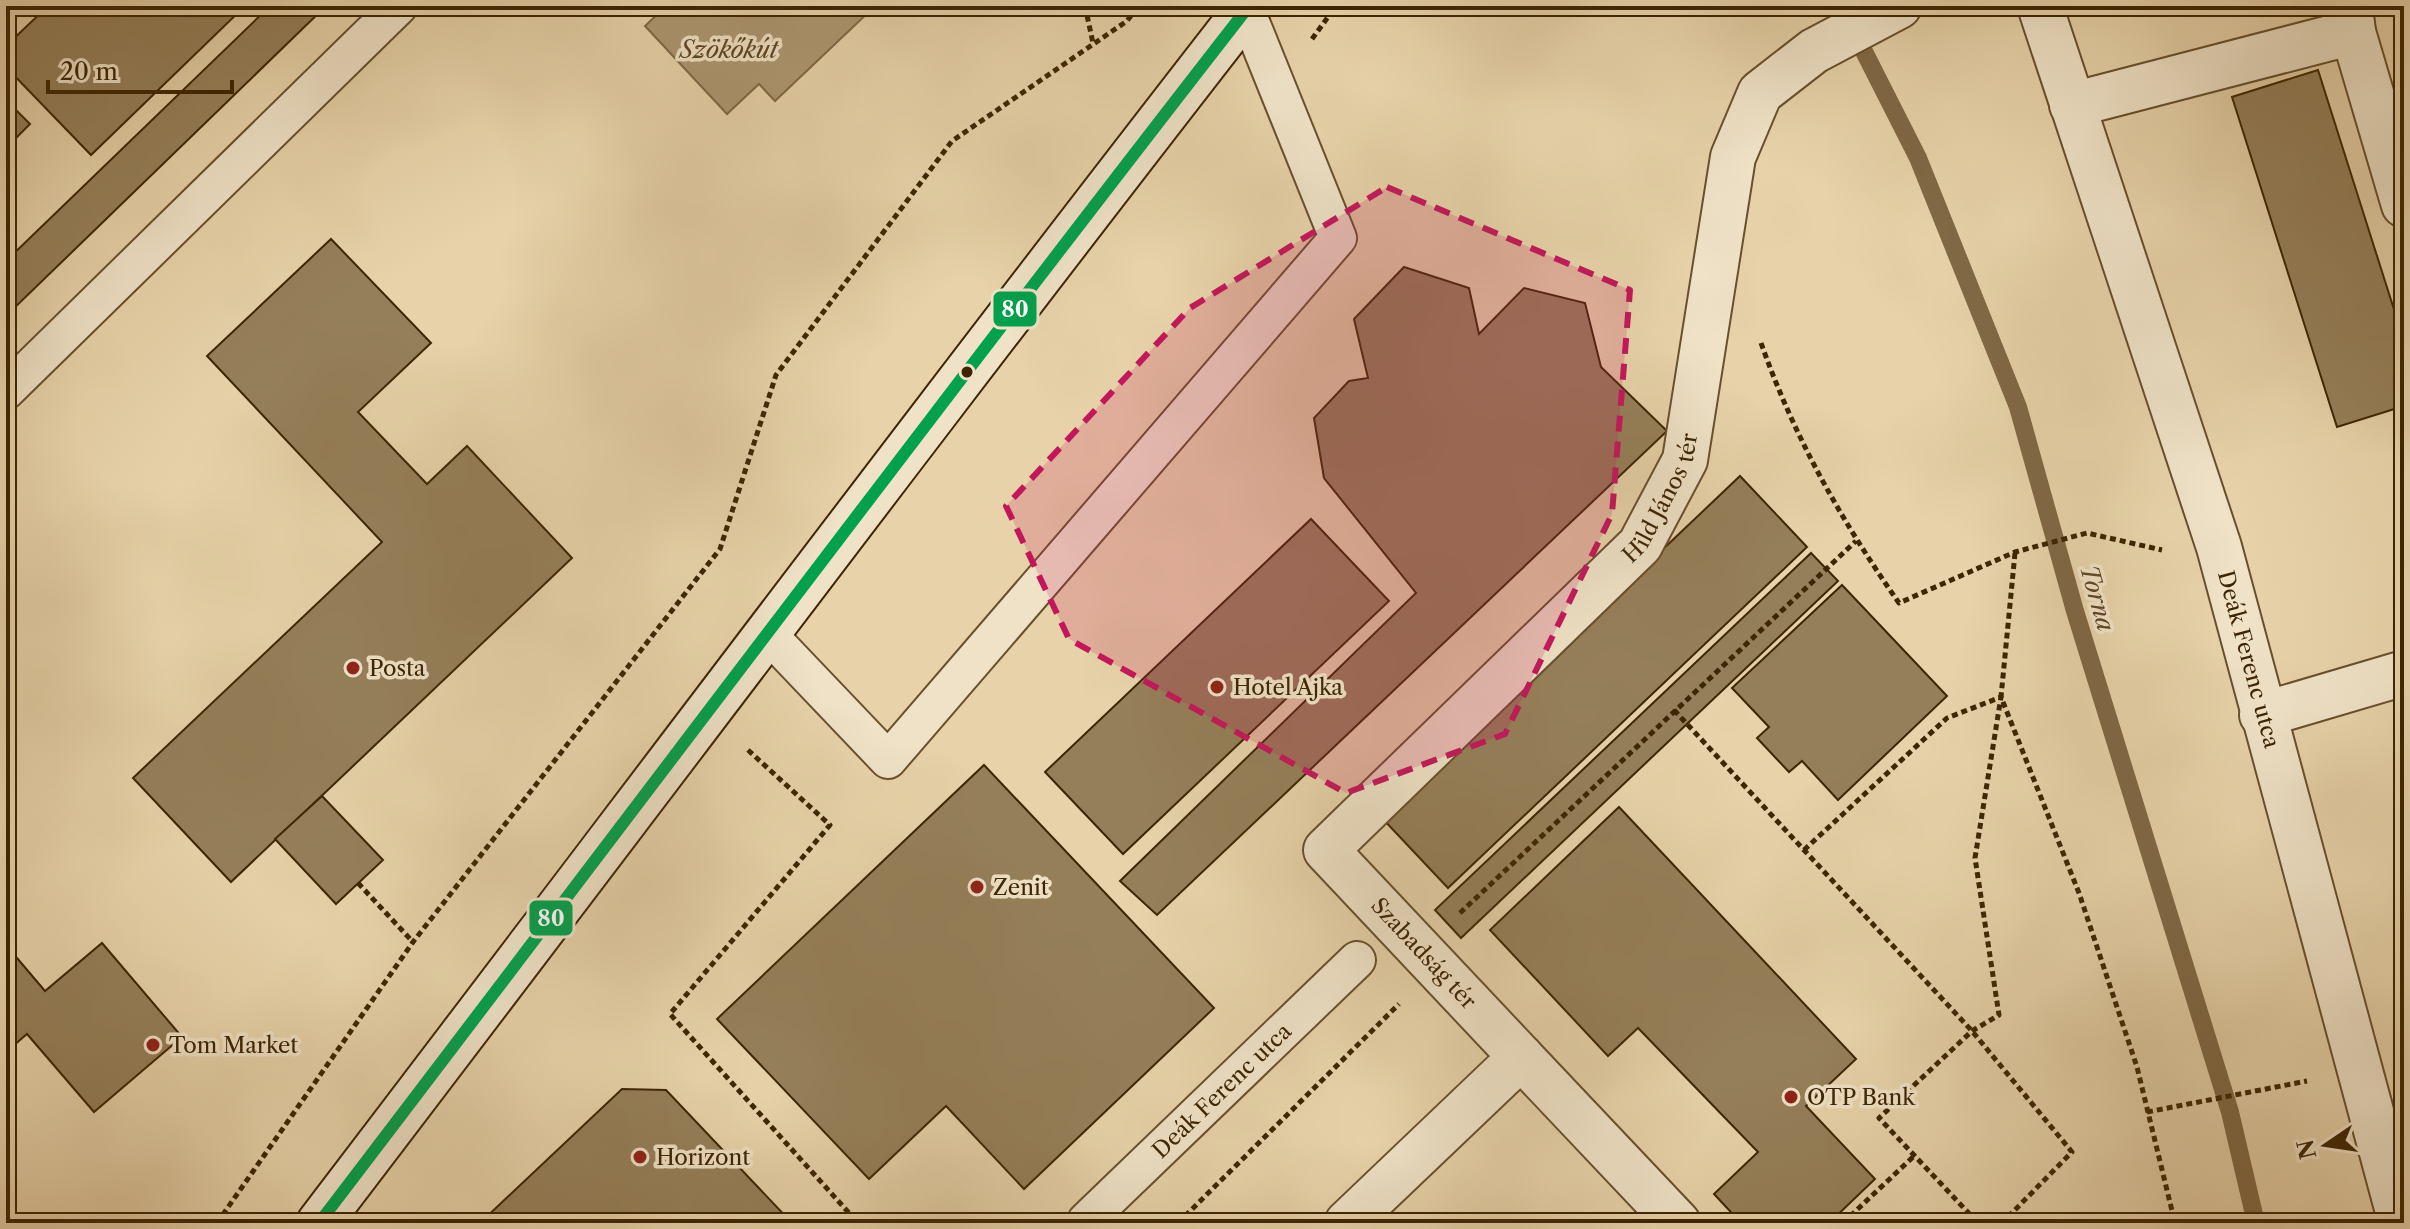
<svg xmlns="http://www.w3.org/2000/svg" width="2410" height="1229" viewBox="0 0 2410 1229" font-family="'Libre Caslon Text',serif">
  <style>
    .water { fill: #ad9771; stroke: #806945; stroke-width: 2 }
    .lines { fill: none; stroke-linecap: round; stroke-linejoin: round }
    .stream { stroke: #806945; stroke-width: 18 }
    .building { fill: #957f59; stroke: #3d2503; stroke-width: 2 }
    .lane-casing { stroke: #68502c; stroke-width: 40 }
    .street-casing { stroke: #68502c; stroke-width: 48 }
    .secondary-casing { stroke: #3d2503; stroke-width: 48 }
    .path { stroke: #3d2503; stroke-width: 5; stroke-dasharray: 6 4; stroke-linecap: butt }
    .lane { stroke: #efe2c7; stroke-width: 36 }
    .street { stroke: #efe2c7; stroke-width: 44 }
    .secondary { stroke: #efe2c7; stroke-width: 44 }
    .bus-1-casing { stroke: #efe2c7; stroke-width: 18 }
    .bus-1 { stroke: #03a04d; stroke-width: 12 }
    .marked { fill: #c2185b; fill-opacity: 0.2; stroke: #c2185b; stroke-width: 6; stroke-dasharray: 16 10; stroke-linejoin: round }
    .bus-dot { fill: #3d2503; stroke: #efe2c7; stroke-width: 3 }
    .poi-dot { fill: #8f2418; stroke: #efe2c7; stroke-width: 3 }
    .labels { text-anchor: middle; stroke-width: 7; stroke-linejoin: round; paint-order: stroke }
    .street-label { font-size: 22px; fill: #3d2503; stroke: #efe2c7 }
    .poi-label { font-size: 22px; fill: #3d2503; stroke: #efe2c7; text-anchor: start }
    .water-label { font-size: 24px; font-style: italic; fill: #5f4724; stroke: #efe2c7 }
    .line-badge { stroke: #efe2c7; stroke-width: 3 }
    .badge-label { font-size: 22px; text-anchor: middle; font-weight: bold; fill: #fff }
  </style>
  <rect width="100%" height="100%" fill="#e7d2a9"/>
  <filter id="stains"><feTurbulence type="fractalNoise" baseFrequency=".0025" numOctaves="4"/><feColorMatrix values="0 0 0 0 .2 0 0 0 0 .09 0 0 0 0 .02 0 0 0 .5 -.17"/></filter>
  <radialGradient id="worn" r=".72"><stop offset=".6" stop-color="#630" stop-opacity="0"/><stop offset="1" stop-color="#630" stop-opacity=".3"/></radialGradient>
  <path class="water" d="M 666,6 L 869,6 L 872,9 L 775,101 L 759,84 L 727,114 L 645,26 Z"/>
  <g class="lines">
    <path class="stream" d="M 1841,6 L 1918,158 L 2018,407 L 2075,611 L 2230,1112 L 2256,1223"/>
  </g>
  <g class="building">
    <path d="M 48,6 L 245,6 L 91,155 L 6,67 L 6,46 Z"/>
    <path d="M 270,6 L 326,6 L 6,316 L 6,261 Z"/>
    <path d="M 2318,70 L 2404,341 L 2404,406 L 2337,427 L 2232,97 Z"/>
    <path d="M 6,100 L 30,124 L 6,148 Z"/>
    <path d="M 331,239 L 431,343 L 358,412 L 427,484 L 467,446 L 572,558 L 231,882 L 133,778 L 382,542 L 207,356 Z"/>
    <path d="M 1404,267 L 1469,288 L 1479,334 L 1524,288 L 1585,303 L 1601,367 L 1667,431 L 1157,915 L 1120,881 L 1416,593 L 1324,478 L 1314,418 L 1349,381 L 1368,378 L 1354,319 Z"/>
    <path d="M 1740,476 L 1807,547 L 1448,888 L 1381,817 Z"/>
    <path d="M 1311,519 L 1389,601 L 1123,854 L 1045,772 Z"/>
    <path d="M 1811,553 L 1838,581 L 1461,938 L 1435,910 Z"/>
    <path d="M 1842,585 L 1947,696 L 1838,800 L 1802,761 L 1789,772 L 1757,738 L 1769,727 L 1732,688 Z"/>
    <path d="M 984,765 L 1214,1008 L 1024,1189 L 946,1106 L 869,1179 L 717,1019 Z"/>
    <path d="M 322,796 L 383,860 L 336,904 L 275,839 Z"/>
    <path d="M 1619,807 L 1856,1059 L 1806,1106 L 1875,1179 L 1829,1223 L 1741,1223 L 1714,1194 L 1758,1152 L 1638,1028 L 1608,1056 L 1490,930 Z"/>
    <path d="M 102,943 L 182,1037 L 94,1112 L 27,1034 L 6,1052 L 6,945 L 45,991 Z"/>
    <path d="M 622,1089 L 666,1090 L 792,1223 L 480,1223 Z"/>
  </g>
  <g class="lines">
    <defs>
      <g id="lane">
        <path d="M 6,391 L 399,6"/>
        <path d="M 766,632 L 888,760 L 1338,238 L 1246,10"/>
        <path id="s1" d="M 1086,1221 L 1357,960"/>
      </g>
      <g id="street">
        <path id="s2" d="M 2040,6 L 2219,547 L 2401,1223"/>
        <path d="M 2353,32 L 2404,205"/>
        <path d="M 2072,105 L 2353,32 L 2350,6"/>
        <path d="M 2262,715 L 2404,673"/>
        <path id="s3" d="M 1521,1057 L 1326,850 L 1640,545 L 1685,460 L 1733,157 L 1760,93 L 1814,51 L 1899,6"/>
        <path d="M 1347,1223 L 1521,1057 L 1678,1223"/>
      </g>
      <path id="secondary" d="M 319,1223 C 629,817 935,409 1249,6"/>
    </defs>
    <use href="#lane" class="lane-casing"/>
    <use href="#street" class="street-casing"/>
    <use href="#secondary" class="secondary-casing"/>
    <g class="path">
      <path d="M 1085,6 L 1093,43"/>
      <path d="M 1312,39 L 1336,6"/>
      <path d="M 1761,343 C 1795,439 1841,520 1899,603 L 2015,552 L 2087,533 L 2162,550"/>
      <path d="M 2015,553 L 2001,697 L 2079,893 L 2137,1067 L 2175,1223"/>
      <path d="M 1674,710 L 1972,1031 L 2072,1152 L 2002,1223"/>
      <path d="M 748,750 L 830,825 L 670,1014 L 858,1223"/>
      <path d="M 1804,850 L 1947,718 L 2001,697 L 1975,858 L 1999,1015 L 1972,1031 L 1879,1118 L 1978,1223"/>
      <path d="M 358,883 L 413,942"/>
      <path d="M 1460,913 L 1856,541"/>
      <path d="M 2147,1112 L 2307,1081"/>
      <path d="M 217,1223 L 413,942 L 720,549 L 776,375 L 952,141 L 1127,21 L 1138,6"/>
      <path d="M 1178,1223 L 1399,1004"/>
      <path d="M 1843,1223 L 1914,1156"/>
    </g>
    <use href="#lane" class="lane"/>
    <use href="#street" class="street"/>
    <use href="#secondary" class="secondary"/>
    <defs>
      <path id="bus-1" d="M 319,1223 C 629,817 935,409 1249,6"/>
    </defs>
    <use href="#bus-1" class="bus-1-casing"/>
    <use href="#bus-1" class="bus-1"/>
  </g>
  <path class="marked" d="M 1387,187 L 1630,290 L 1612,514 L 1505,734 L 1346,793 L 1069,639 L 1006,506 L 1190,308 Z"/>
  <circle class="bus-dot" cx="967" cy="372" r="7"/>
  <g class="poi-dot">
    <circle cx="353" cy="668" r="8"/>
    <circle cx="1217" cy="687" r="8"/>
    <circle cx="977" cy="887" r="8"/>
    <circle cx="153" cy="1045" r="8"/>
    <circle cx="1791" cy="1097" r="8"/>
    <circle cx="640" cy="1157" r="8"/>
  </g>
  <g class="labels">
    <g class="street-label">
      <text dy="8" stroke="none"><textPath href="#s3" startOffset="774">Hild János tér</textPath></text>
      <text dy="8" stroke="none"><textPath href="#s2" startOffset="686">Deák Ferenc utca</textPath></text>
      <text transform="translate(1424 953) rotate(47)" y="8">Szabadság tér</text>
      <text dy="8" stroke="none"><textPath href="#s1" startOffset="188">Deák Ferenc utca</textPath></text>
    </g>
    <g class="poi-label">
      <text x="369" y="676">Posta</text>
      <text x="1233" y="695">Hotel Ajka</text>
      <text x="993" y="895">Zenit</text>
      <text x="169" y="1053">Tom Market</text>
      <text x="1807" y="1105">OTP Bank</text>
      <text x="656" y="1165">Horizont</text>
    </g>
    <g class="water-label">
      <text x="729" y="58">Szökőkút</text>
      <text transform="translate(2097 598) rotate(74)" y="8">Torna</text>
    </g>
  </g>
  <g class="line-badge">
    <rect x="992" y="290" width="46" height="38" rx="8" fill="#03a04d"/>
    <rect x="528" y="899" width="46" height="38" rx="8" fill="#03a04d"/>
  </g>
  <g class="badge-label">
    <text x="1015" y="317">80</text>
    <text x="551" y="926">80</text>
  </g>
  <rect width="2410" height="1229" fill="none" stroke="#e7d2a9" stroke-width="32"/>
  <rect x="8" y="8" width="2394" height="1213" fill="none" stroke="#3d2503" stroke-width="4"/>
  <rect x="16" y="16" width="2378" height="1197" fill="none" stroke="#3d2503" stroke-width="2"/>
  <g transform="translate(2326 1145) rotate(257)" stroke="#efe2c7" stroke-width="6" paint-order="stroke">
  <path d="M0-6L14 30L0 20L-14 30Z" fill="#3d2503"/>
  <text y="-12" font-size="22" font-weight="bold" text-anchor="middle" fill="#3d2503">N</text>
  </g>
  <path d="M48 80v12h184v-12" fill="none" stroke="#3d2503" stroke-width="4"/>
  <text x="60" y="80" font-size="24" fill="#3d2503" stroke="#efe2c7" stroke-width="6" paint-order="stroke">20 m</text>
  <rect width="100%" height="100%" filter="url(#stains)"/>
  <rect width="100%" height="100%" fill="url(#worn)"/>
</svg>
